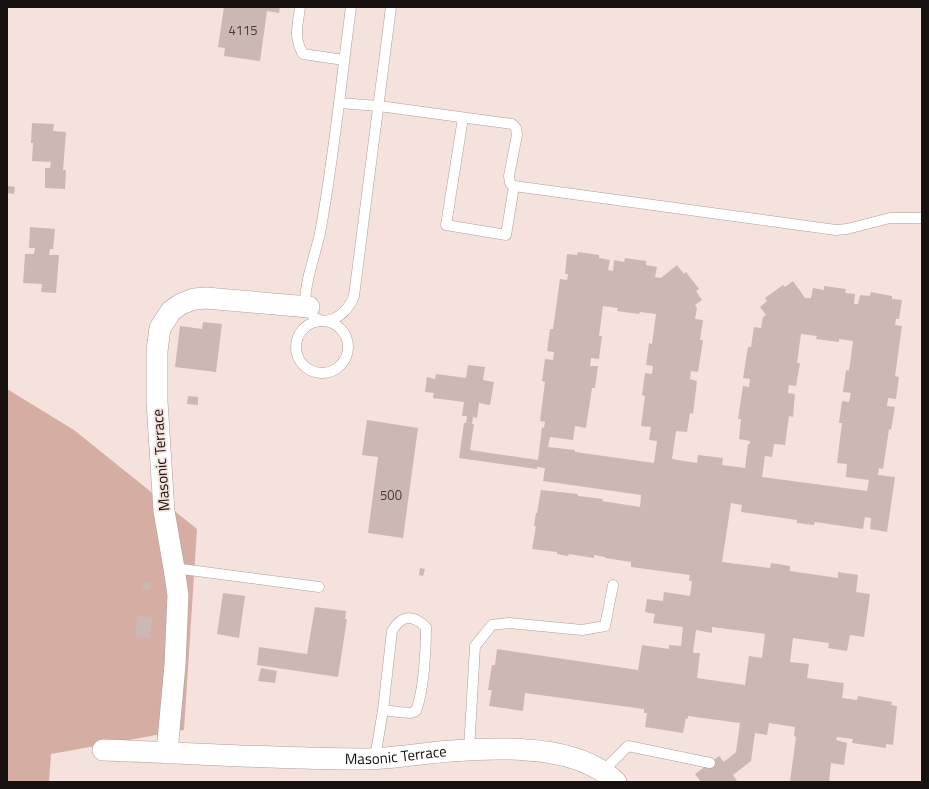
<svg xmlns="http://www.w3.org/2000/svg" width="929" height="789" viewBox="0 0 929 789" font-family="'Titillium Web',sans-serif">
  <style>
    .grass { fill: #d5ada2 }
    .building { fill: #cbb8b3; fill-rule: evenodd }
    .lines { fill: none; stroke-linecap: round; stroke-linejoin: round }
    .lane-casing { stroke: #b09e99; stroke-width: 11 }
    .street-casing { stroke: #b09e99; stroke-width: 22 }
    .lane { stroke: #fff; stroke-width: 10 }
    .street { stroke: #fff; stroke-width: 21 }
    .labels { text-anchor: middle; stroke-width: 3.5; stroke-linejoin: round; paint-order: stroke }
    .number-label { font-size: 13px; fill: #443b38 }
    .street-label { font-size: 15px; fill: #17110f; stroke: #f5e2dc }
  </style>
  <rect width="100%" height="100%" fill="#f5e2dc"/>
  <path class="grass" d="M 7,389 L 74,430 L 197,529 L 184,730 L 51,754 L 49,782 L 7,782 Z"/>
  <g class="building">
    <path d="M 224,7 L 280,7 L 279,13 L 267,11 L 260,61 L 224,56 L 225,48 L 218,47 Z"/>
    <path d="M 32,123 L 54,124 L 53,131 L 66,132 L 63,170 L 66,170 L 65,189 L 45,188 L 45,168 L 50,168 L 51,162 L 32,161 L 33,143 L 31,143 Z"/>
    <path d="M 8,186 L 15,187 L 14,194 L 7,193 Z"/>
    <path d="M 30,227 L 55,229 L 53,249 L 50,249 L 49,255 L 59,255 L 56,293 L 41,292 L 42,284 L 23,283 L 25,254 L 34,254 L 35,248 L 29,248 Z"/>
    <path d="M 578,252 L 599,255 L 599,258 L 610,260 L 608,270 L 613,271 L 614,260 L 624,262 L 625,258 L 646,261 L 646,265 L 657,267 L 655,277 L 661,278 L 677,265 L 684,274 L 686,272 L 699,289 L 696,291 L 702,300 L 695,305 L 697,308 L 695,319 L 703,320 L 700,340 L 703,340 L 698,372 L 691,371 L 690,379 L 697,381 L 693,414 L 690,413 L 687,432 L 676,431 L 672,459 L 697,463 L 698,455 L 723,458 L 722,465 L 745,468 L 748,444 L 750,444 L 750,441 L 739,439 L 741,419 L 738,419 L 743,386 L 749,387 L 750,379 L 743,378 L 748,347 L 751,347 L 754,327 L 761,328 L 763,317 L 766,315 L 760,307 L 767,301 L 765,298 L 783,285 L 785,287 L 793,281 L 805,298 L 811,298 L 813,288 L 824,290 L 824,286 L 846,289 L 845,293 L 855,294 L 854,304 L 858,304 L 860,295 L 870,296 L 871,292 L 892,296 L 892,299 L 902,300 L 899,319 L 896,319 L 895,325 L 902,326 L 895,376 L 899,377 L 896,399 L 888,398 L 887,406 L 895,407 L 891,430 L 889,429 L 883,469 L 879,468 L 878,475 L 895,477 L 887,532 L 870,529 L 871,518 L 865,517 L 863,529 L 815,522 L 814,525 L 797,523 L 797,520 L 741,512 L 742,505 L 731,503 L 722,562 L 770,568 L 771,563 L 790,566 L 790,571 L 838,578 L 838,572 L 858,575 L 856,592 L 870,594 L 864,637 L 850,635 L 847,651 L 828,648 L 829,643 L 793,638 L 790,662 L 809,664 L 807,678 L 844,683 L 842,698 L 857,700 L 858,696 L 892,702 L 891,705 L 897,706 L 893,745 L 886,744 L 886,748 L 852,743 L 853,739 L 837,737 L 836,740 L 847,743 L 844,765 L 831,763 L 829,782 L 790,782 L 796,737 L 794,736 L 795,727 L 769,723 L 767,735 L 755,733 L 751,761 L 733,775 L 737,781 L 736,782 L 701,782 L 695,774 L 719,756 L 724,762 L 736,752 L 740,723 L 688,716 L 688,719 L 686,718 L 683,733 L 645,727 L 647,713 L 644,713 L 644,709 L 525,693 L 523,711 L 489,706 L 492,690 L 488,690 L 492,665 L 495,665 L 497,649 L 638,670 L 642,645 L 669,649 L 669,645 L 681,646 L 683,627 L 653,623 L 655,614 L 645,612 L 647,599 L 663,601 L 664,592 L 690,596 L 692,581 L 689,581 L 690,575 L 631,567 L 631,562 L 605,558 L 605,557 L 594,555 L 594,558 L 569,554 L 568,556 L 557,554 L 557,552 L 532,549 L 536,526 L 534,526 L 536,513 L 537,513 L 541,490 L 578,494 L 578,496 L 603,499 L 602,501 L 640,507 L 641,495 L 543,481 L 545,468 L 537,467 L 537,469 L 459,458 L 464,423 L 466,423 L 467,416 L 462,416 L 464,402 L 433,398 L 434,393 L 425,392 L 427,377 L 435,379 L 436,374 L 466,378 L 468,365 L 485,367 L 483,380 L 494,382 L 490,405 L 479,403 L 477,418 L 473,417 L 472,424 L 474,424 L 470,450 L 538,460 L 542,427 L 544,428 L 545,422 L 540,421 L 545,382 L 542,381 L 545,359 L 553,360 L 554,352 L 547,351 L 550,329 L 553,329 L 560,279 L 567,280 L 568,274 L 565,274 L 567,254 L 577,255 ZM 603,306 L 618,308 L 617,311 L 639,314 L 640,312 L 656,314 L 652,344 L 649,343 L 646,365 L 653,366 L 652,374 L 645,373 L 642,395 L 645,396 L 641,426 L 651,427 L 649,440 L 657,441 L 654,463 L 575,452 L 575,450 L 548,447 L 550,437 L 573,440 L 575,426 L 586,428 L 592,388 L 595,388 L 598,366 L 590,366 L 591,358 L 599,359 L 602,336 L 599,336 ZM 801,334 L 817,336 L 816,339 L 839,342 L 839,339 L 853,341 L 849,371 L 846,370 L 843,392 L 851,393 L 849,402 L 842,401 L 839,423 L 842,423 L 837,463 L 847,464 L 846,477 L 869,480 L 867,491 L 762,477 L 765,456 L 772,457 L 774,444 L 785,445 L 789,416 L 793,417 L 795,394 L 788,393 L 789,385 L 796,386 L 800,363 L 797,363 ZM 712,627 L 765,634 L 762,658 L 749,656 L 745,685 L 697,678 L 700,653 L 693,653 L 696,630 L 712,633 Z"/>
    <path d="M 203,322 L 222,324 L 216,372 L 175,367 L 180,326 L 202,329 Z"/>
    <path d="M 188,396 L 198,397 L 198,405 L 187,404 Z"/>
    <path d="M 367,420 L 418,428 L 403,538 L 368,533 L 378,457 L 362,455 Z"/>
    <path d="M 420,568 L 425,569 L 423,576 L 419,575 Z"/>
    <path d="M 143,582 L 151,582 L 150,590 L 142,589 Z"/>
    <path d="M 223,593 L 245,596 L 239,638 L 217,634 Z"/>
    <path d="M 315,607 L 346,611 L 345,619 L 347,619 L 338,677 L 257,665 L 259,647 L 307,654 Z"/>
    <path d="M 137,616 L 152,617 L 150,638 L 135,636 Z"/>
    <path d="M 261,668 L 277,671 L 275,683 L 258,681 Z"/>
  </g>
  <g class="lines">
    <defs>
      <g id="lane">
        <path d="M 300,7 C 298,25 293,37 303,54 L 344,60"/>
        <path d="M 351,7 C 341,82 334,158 320,233 C 317,249 303,287 306,301 C 313,334 345,321 354,296 L 391,7"/>
        <path d="M 339,103 L 379,106 L 512,124 L 516,128 L 517,135 L 509,176 L 510,183 L 514,186 L 836,230 L 847,229 L 890,218 L 922,218"/>
        <path d="M 463,118 L 446,225 L 506,235 L 514,186"/>
        <circle cx="322" cy="347" r="26"/>
        <path d="M 174,568 L 319,587"/>
        <path d="M 469,750 L 475,646 L 492,625 L 509,623 L 582,630 L 605,626 L 613,585"/>
        <path d="M 375,758 L 383,710 L 392,631 C 402,614 413,615 426,627 C 426,650 424,690 416,711 L 410,713 L 399,712 L 383,710"/>
        <path d="M 603,771 L 628,746 L 710,763"/>
      </g>
      <g id="street">
        <path id="s1" d="M 103,750 C 190,753 277,759 364,759 C 393,759 422,753 451,751 C 476,749 502,748 527,750 C 558,752 593,760 616,782"/>
        <path d="M 167,752 L 175,665 L 178,595 L 174,568 L 164,511 L 157,401 L 157,351 L 160,328 L 171,311 L 181,304 L 194,299 L 206,298 L 309,307"/>
      </g>
    </defs>
    <use href="#lane" class="lane-casing"/>
    <use href="#street" class="street-casing"/>
    <use href="#lane" class="lane"/>
    <use href="#street" class="street"/>
  </g>
  <g class="labels">
    <g class="number-label">
      <text x="243" y="35">4115</text>
      <text x="391" y="500">500</text>
    </g>
    <g class="street-label">
      <text transform="translate(161 460) rotate(-94)" y="5">Masonic Terrace</text>
      <text dy="5" stroke="none"><textPath href="#s1" startOffset="293">Masonic Terrace</textPath></text>
    </g>
  </g>
  <rect width="929" height="789" fill="none" stroke="#17110f" stroke-width="16"/>
</svg>
